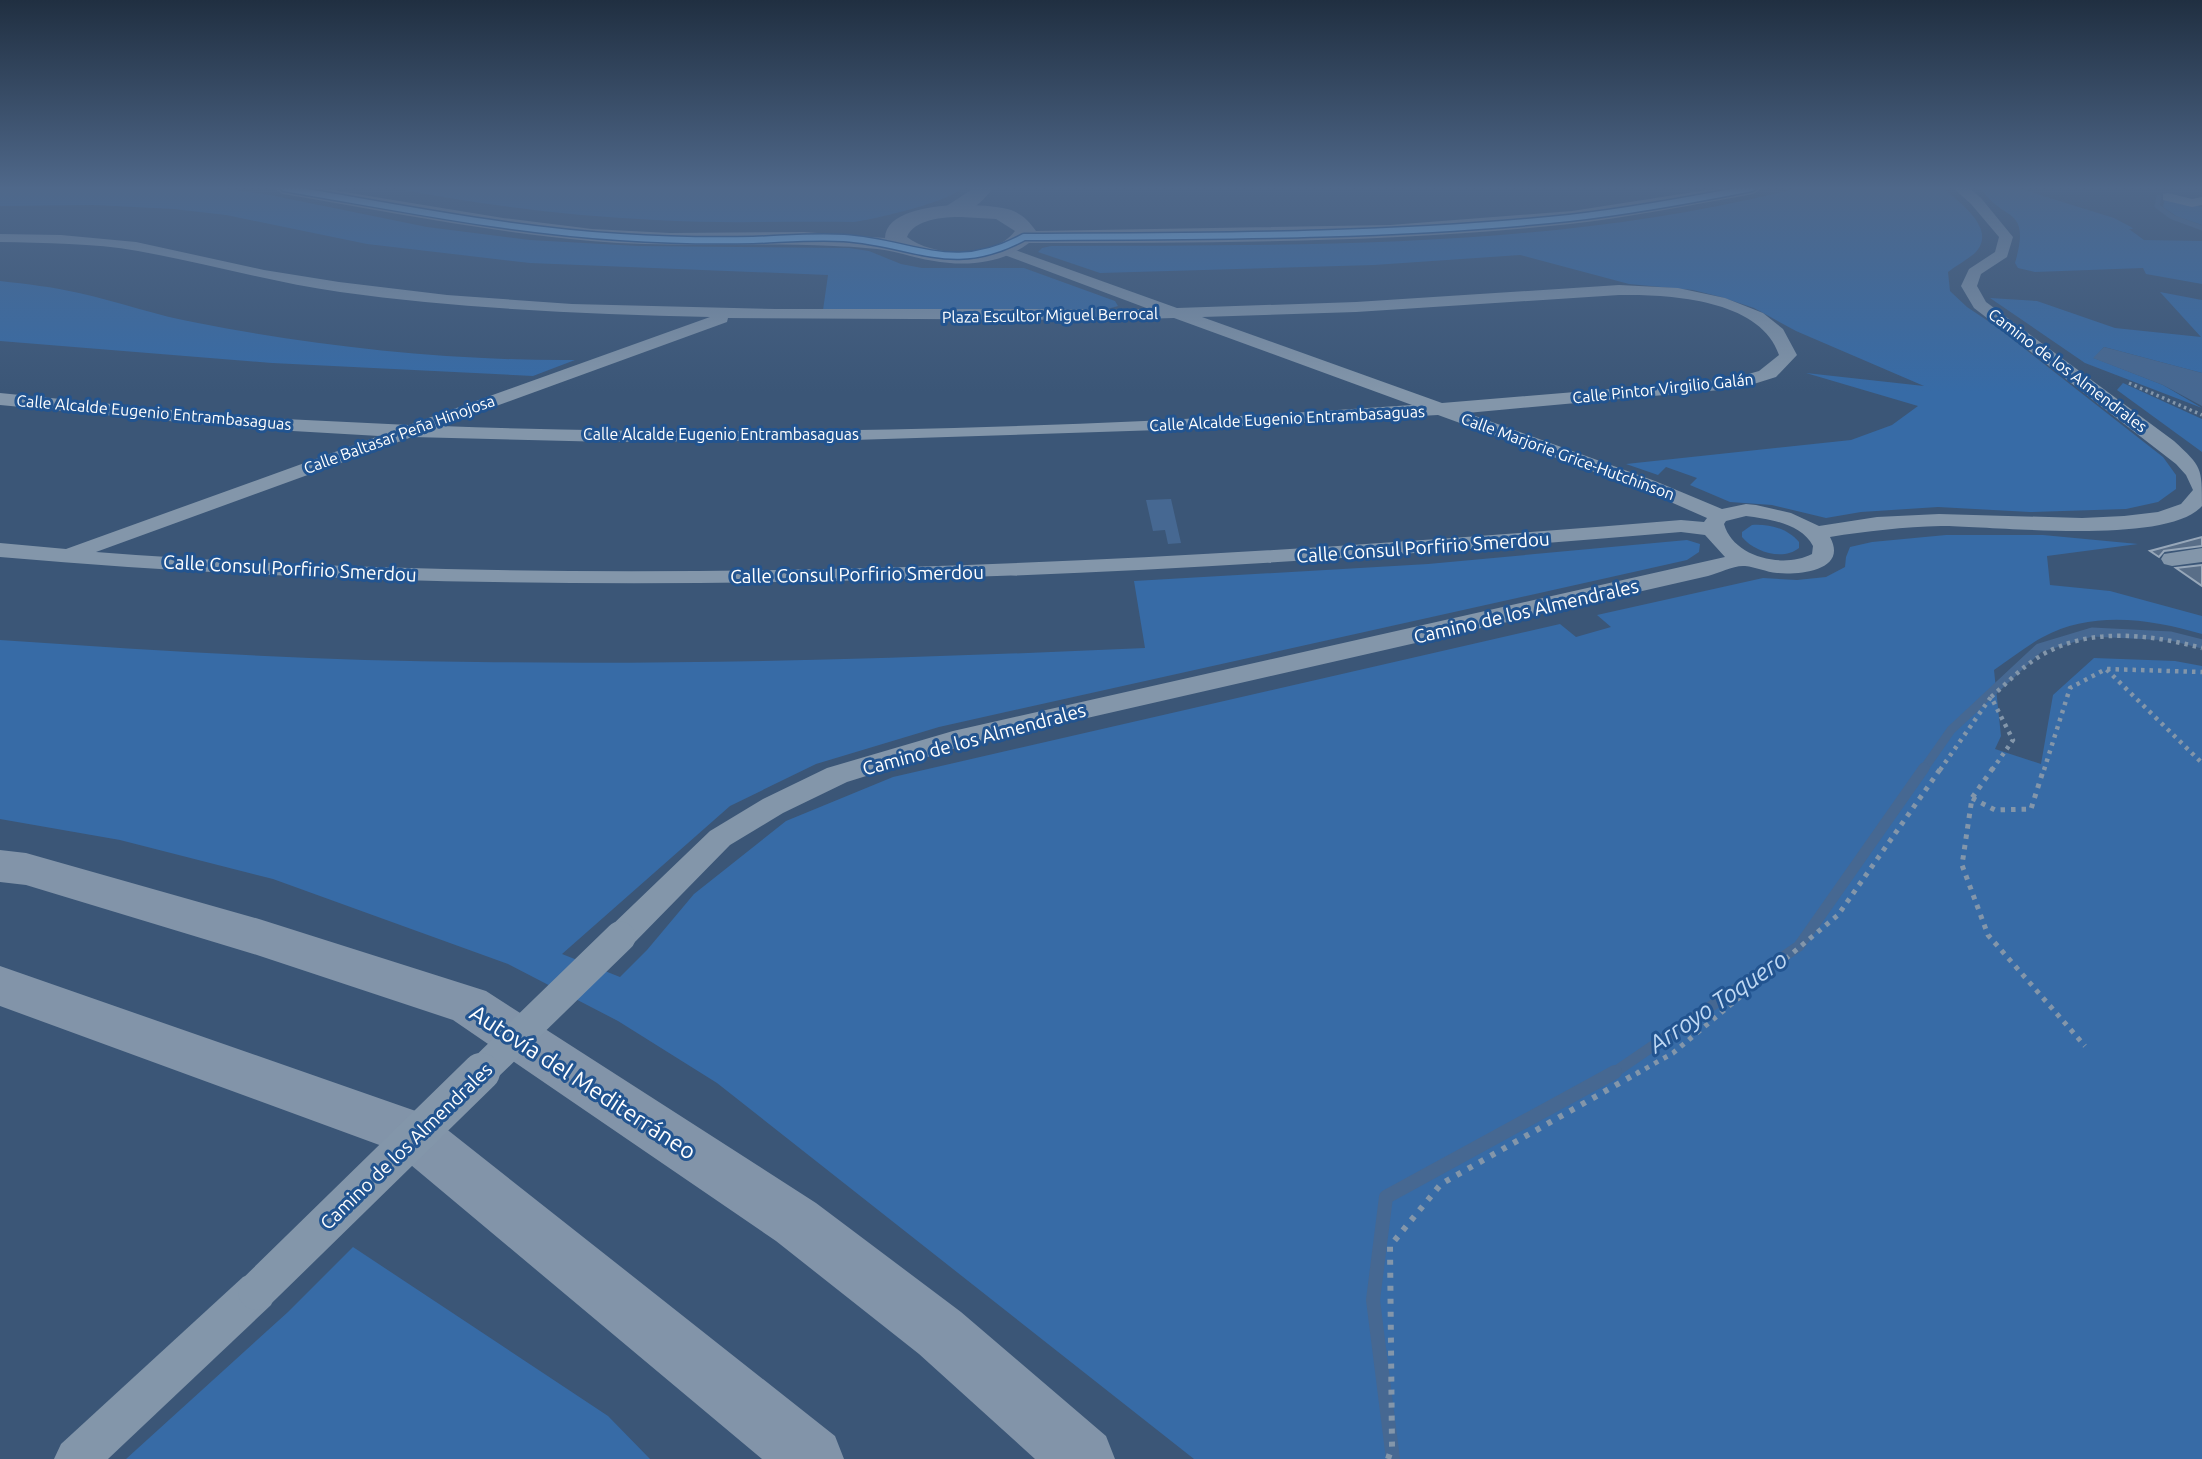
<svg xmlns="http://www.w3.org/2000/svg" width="2202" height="1459" viewBox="0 0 2202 1459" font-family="Ubuntu,sans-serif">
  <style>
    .green { fill: #376ba6 }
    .water { fill: #466892 }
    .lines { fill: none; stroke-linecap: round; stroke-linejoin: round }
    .stream-far3 { stroke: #466892; stroke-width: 5 }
    .stream-far2 { stroke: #466892; stroke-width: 9 }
    .stream-far1 { stroke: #466892; stroke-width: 11 }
    .stream { stroke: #466892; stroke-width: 14 }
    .building { fill: #596e88; stroke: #97a7b9; stroke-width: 2 }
    .path-far3 { stroke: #8396aa; stroke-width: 3.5; stroke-dasharray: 2.5 3.5; stroke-linecap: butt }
    .path-far2 { stroke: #8396aa; stroke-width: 4.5; stroke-dasharray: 3.5 5; stroke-linecap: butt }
    .path-far1 { stroke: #8396aa; stroke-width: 5; stroke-dasharray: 4.5 6; stroke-linecap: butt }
    .path { stroke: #8396aa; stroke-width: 6; stroke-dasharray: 5 8; stroke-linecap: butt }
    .street { fill: #8396aa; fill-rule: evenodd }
    .secondary { fill: #7f92a7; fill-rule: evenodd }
    .primary { fill: #8293a9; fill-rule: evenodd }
    .highway { fill: #8294a9; fill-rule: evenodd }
    .street-bridge-far1 { stroke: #8396aa; stroke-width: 31 }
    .street-bridge { stroke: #8396aa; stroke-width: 38 }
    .bus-1-casing { stroke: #225490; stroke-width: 9 }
    .bus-1 { stroke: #80c4ff; stroke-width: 6 }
    .labels { text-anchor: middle; stroke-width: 6; stroke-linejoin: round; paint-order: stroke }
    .far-street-label { font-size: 16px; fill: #fff; stroke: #225490 }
    .street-label { font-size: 19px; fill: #fff; stroke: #225490 }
    .near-street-label { font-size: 23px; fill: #fff; stroke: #225490 }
    .near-water-label { font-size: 24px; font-style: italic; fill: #bfd8f3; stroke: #225490 }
  </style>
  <rect width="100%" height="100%" fill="#3b5677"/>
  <g class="green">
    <path d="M 0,188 L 221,188 L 270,195 L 427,227 L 530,240 L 638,246 L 849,248 L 869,251 L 901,264 L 922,268 L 1024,268 L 1115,301 L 1118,306 L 1107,309 L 823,310 L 828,275 L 530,263 L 367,244 L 226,215 L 174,209 L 94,205 L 0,206 Z"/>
    <path d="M 394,188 L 962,188 C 949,202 875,219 854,222 C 787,221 721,224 655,220 C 567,216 481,205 394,188 Z"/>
    <path d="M 1798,188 L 1943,188 C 1960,203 1998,229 1975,253 C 1967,260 1957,265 1948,272 L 1950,291 L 1967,307 L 1997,327 L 2163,457 L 2176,475 L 2176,489 L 2158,502 L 2126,509 L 2030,512 L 1938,507 L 1861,512 L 1826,518 L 1772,505 L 1730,502 L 1690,485 L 1697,478 L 1666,467 L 1658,475 L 1626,464 L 1851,440 L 1892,425 L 1918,406 L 1806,373 L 1924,386 L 1796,331 L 1754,308 L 1721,297 L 1693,290 L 1629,284 L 1520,255 L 1374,265 L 1100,273 L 1038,252 L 1042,248 L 1051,246 C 1301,245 1554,250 1798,188 Z"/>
    <path d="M 1981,188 L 2018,188 L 2114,218 L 2131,227 L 2133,229 L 2129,229 L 2144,240 L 2202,241 L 2202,284 L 2146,274 L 2143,268 L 2035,272 L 2018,268 L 2015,263 C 2032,204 2002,223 1981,188 Z"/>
    <path d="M 2165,198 L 2202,207 L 2202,225 L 2176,216 L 2163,207 Z"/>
    <path d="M 0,281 C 27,284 53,287 79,293 C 119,302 158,316 198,323 C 318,347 454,361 575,360 L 533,376 L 272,363 L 0,341 Z"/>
    <path d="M 2160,292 L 2202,300 L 2202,373 L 2104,347 L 2094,358 L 2163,385 L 2202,408 L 2085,363 L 1990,298 L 2037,301 L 2115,328 L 2201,337 Z"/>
    <path d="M 2123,383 L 2202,419 L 2202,452 L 2117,390 Z"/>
    <path d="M 1752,525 C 1769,524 1787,528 1799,542 L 1799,548 C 1783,561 1754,552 1742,537 L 1742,532 Z"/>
    <path d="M 1946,535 L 2043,535 L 2138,544 L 2047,556 L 2050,585 L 2110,591 L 2202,616 L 2202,634 C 2152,619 2092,610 2043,637 C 2026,646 2010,659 1994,670 L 2001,736 L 1995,749 L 2041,764 L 2053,695 L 2094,658 L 2175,661 L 2202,666 L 2202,1459 L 1194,1459 L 717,1083 L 618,1021 L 508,964 L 273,879 L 120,840 L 0,819 L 0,640 C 159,651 318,661 477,662 C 700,665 922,658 1145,648 L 1134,581 L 1428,564 L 1687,540 L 1700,544 L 1699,552 L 1687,560 L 939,727 L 816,764 L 730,806 L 562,954 L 620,977 L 647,950 L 694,894 L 786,821 L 893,777 L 1560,624 L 1576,637 L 1611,627 L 1597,615 L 1763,578 L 1797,580 L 1826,577 L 1845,567 L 1846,557 L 1850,547 L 1872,542 Z"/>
    <path d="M 353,1247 L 608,1416 L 650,1459 L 126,1459 L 288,1312 Z"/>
  </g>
  <g class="water">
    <path d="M 2104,347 L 2202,373 L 2202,406 L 2163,385 L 2093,358 Z"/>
    <path d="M 1171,499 L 1181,543 L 1168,544 L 1165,530 L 1153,531 L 1146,500 Z"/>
  </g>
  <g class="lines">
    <path class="stream-far3" d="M 2159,197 L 2157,206 L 2172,217 L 2202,228"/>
    <path class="stream-far2" d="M 1923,770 L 1951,730 L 2039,648 L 2092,632 L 2171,636 L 2202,644"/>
    <path class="stream-far1" d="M 1612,1074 L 1799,946 L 1924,768"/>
    <path class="stream" d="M 1393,1459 L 1373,1300 L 1386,1197 L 1615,1072"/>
  </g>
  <g class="building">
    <path d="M 2202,537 L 2202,546 L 2164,551 L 2159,557 L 2150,551 Z"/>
    <path d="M 2202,565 L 2202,586 L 2176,568 Z"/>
  </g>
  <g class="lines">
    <path class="path-far3" d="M 2129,383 L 2202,415"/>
    <g class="path-far2">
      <path d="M 2107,669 L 2202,672"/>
      <path d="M 1940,770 L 1991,697"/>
      <path d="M 1992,770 L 2013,740 L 1991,697 C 2006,684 2020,669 2037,658 C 2087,626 2148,634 2202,648"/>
      <path d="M 2044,770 L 2070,688 L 2106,669 L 2202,763"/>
    </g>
    <g class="path-far1">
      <path d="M 1993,768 L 1972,798 L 1962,865 L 1988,935 L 2085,1046"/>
      <path d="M 1972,798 L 1995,810 L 2031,809 L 2044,768"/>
      <path d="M 1636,1074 L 1673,1053 L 1838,915 L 1941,768"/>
    </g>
    <path class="path" d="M 1388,1459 L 1392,1447 L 1390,1246 L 1441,1184 L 1639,1072"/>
    <g class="street">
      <path d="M 1953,188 L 1969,188 L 1981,198 L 2013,237 L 2007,257 L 1981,274 L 1977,286 L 1986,302 L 2174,441 C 2202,467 2202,467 2202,506 C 2167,546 1995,526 1941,526 C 1904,527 1866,531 1830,537 C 1848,570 1801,575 1777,573 C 1766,572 1756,567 1745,566 C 1734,565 1719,573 1708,576 L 956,748 L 847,782 L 783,813 L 730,845 L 631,946 L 620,949 L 609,946 L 604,937 L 609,928 L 710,831 L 763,799 L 827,768 L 953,731 L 1725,557 L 1705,535 L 1681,532 C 1122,580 560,606 0,557 L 0,543 L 66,549 L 379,436 L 243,428 L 0,405 L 0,393 L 243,417 L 409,425 L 710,317 C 586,314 463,309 340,292 C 271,282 205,263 138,251 C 93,243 45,243 0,242 L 0,234 L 61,235 L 136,242 L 264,270 L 339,282 L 447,295 L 572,304 L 776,309 L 1149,309 L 999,253 L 997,250 L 1004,246 L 1177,308 L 1356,302 L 1619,285 L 1678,288 L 1725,298 L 1763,313 L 1783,329 L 1797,355 L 1776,377 L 1741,388 L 1467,413 L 1655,481 L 1722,509 L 1746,504 L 1756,505 L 1791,513 L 1819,526 L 1877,517 L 1939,514 L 2082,518 L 2124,516 L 2158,512 L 2181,504 L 2193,490 L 2186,475 L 2176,464 L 1974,308 L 1961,286 L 1969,269 L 1995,252 L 1999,237 L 1971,204 ZM 1619,295 C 1668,294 1761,299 1779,355 L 1759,371 L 1731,379 L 1442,403 L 1202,317 L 1356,312 ZM 728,318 L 1102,320 L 1174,318 L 1412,405 C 1090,428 764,438 441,426 L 727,322 ZM 1438,415 L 1641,489 L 1707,518 L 1704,522 L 1681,520 C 1155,564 623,592 96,552 L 412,437 L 610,442 L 854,440 L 1190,429 ZM 1746,516 C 1768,519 1801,523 1813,546 L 1812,554 C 1783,569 1733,557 1724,524 L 1726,521 Z"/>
      <path d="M 2168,193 L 2192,199 L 2202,197 L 2202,205 L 2192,207 L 2163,200 L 2163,194 Z"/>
      <path d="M 2202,548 L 2202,562 L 2172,566 L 2164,564 L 2161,559 L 2164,554 Z"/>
      <path d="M 257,1271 L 271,1277 L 277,1291 L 271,1305 L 108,1459 L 54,1459 L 61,1444 L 243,1277 Z"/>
    </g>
    <path class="secondary" d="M 974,188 L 993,188 C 983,202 963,220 945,215 L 942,211 L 945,207 Z"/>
    <path class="primary" d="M 273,188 L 320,188 L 503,218 L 592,229 L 670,233 L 804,232 L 885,238 C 886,199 986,202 1011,210 C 1022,214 1029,221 1036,231 L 1390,225 L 1572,211 L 1720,188 L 1763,188 L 1753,194 C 1692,205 1631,217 1570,224 C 1390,243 1209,243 1029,243 C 991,271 945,266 903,254 C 881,248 856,247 834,246 C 753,242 672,248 591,241 C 488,232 385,211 283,194 ZM 961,217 L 996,219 L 1015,231 C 993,260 933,257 907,237 C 914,219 944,217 961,217 Z"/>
    <g class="highway">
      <path d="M 0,850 L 26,853 L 259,919 L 486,991 L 816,1203 L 961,1312 L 1106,1436 L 1115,1459 L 1035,1459 L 919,1354 L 776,1241 L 453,1020 L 257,955 L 26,885 L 0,882 Z"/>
      <path d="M 0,966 L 430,1116 L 835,1436 L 844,1459 L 762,1459 L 393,1150 L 0,1006 Z"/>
    </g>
    <path class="street-bridge-far1" d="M 479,1074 L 620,937"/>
    <path class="street-bridge" d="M 257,1291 L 481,1072"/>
    <defs>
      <path id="bus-1" d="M 284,188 C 396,207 507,230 620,237 C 665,240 709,241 753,240 C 783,239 814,236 844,238 C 916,243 952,276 1024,237 C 1206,236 1388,237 1569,218 C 1631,211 1691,200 1752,188"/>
    </defs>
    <use href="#bus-1" class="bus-1-casing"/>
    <use href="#bus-1" class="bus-1"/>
  </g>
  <linearGradient id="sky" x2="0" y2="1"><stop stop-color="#202f41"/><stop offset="0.48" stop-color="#4f688a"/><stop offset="1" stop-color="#4f688a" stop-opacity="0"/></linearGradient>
  <rect width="2202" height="392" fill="url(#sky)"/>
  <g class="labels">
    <g class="far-street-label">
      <text transform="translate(1050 315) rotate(-1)" y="6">Plaza Escultor Miguel Berrocal</text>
      <text transform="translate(2068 370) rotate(37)" y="6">Camino de los Almendrales</text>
      <text transform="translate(1663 388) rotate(-6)" y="6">Calle Pintor Virgilio Galán</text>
      <text transform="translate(154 412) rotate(5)" y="6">Calle Alcalde Eugenio Entrambasaguas</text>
      <text transform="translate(1287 418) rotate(-3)" y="6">Calle Alcalde Eugenio Entrambasaguas</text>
      <text transform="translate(399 434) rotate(-20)" y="6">Calle Baltasar Peña Hinojosa</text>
      <text x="721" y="440">Calle Alcalde Eugenio Entrambasaguas</text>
      <text transform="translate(1568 456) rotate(20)" y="6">Calle Marjorie Grice-Hutchinson</text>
    </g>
    <g class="street-label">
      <text transform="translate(1423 547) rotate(-4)" y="7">Calle Consul Porfirio Smerdou</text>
      <text transform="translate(290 568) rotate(3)" y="7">Calle Consul Porfirio Smerdou</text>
      <text transform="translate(857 574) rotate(-1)" y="7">Calle Consul Porfirio Smerdou</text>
      <text transform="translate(1526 611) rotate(-13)" y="7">Camino de los Almendrales</text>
      <text transform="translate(974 739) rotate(-15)" y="7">Camino de los Almendrales</text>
      <text transform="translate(406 1146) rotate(-44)" y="7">Camino de los Almendrales</text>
    </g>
    <g class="near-street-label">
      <text transform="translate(583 1082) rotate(33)" y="8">Autovía del Mediterráneo</text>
    </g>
    <g class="near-water-label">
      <text transform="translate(1718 1002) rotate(-34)" y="8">Arroyo Toquero</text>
    </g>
  </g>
</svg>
